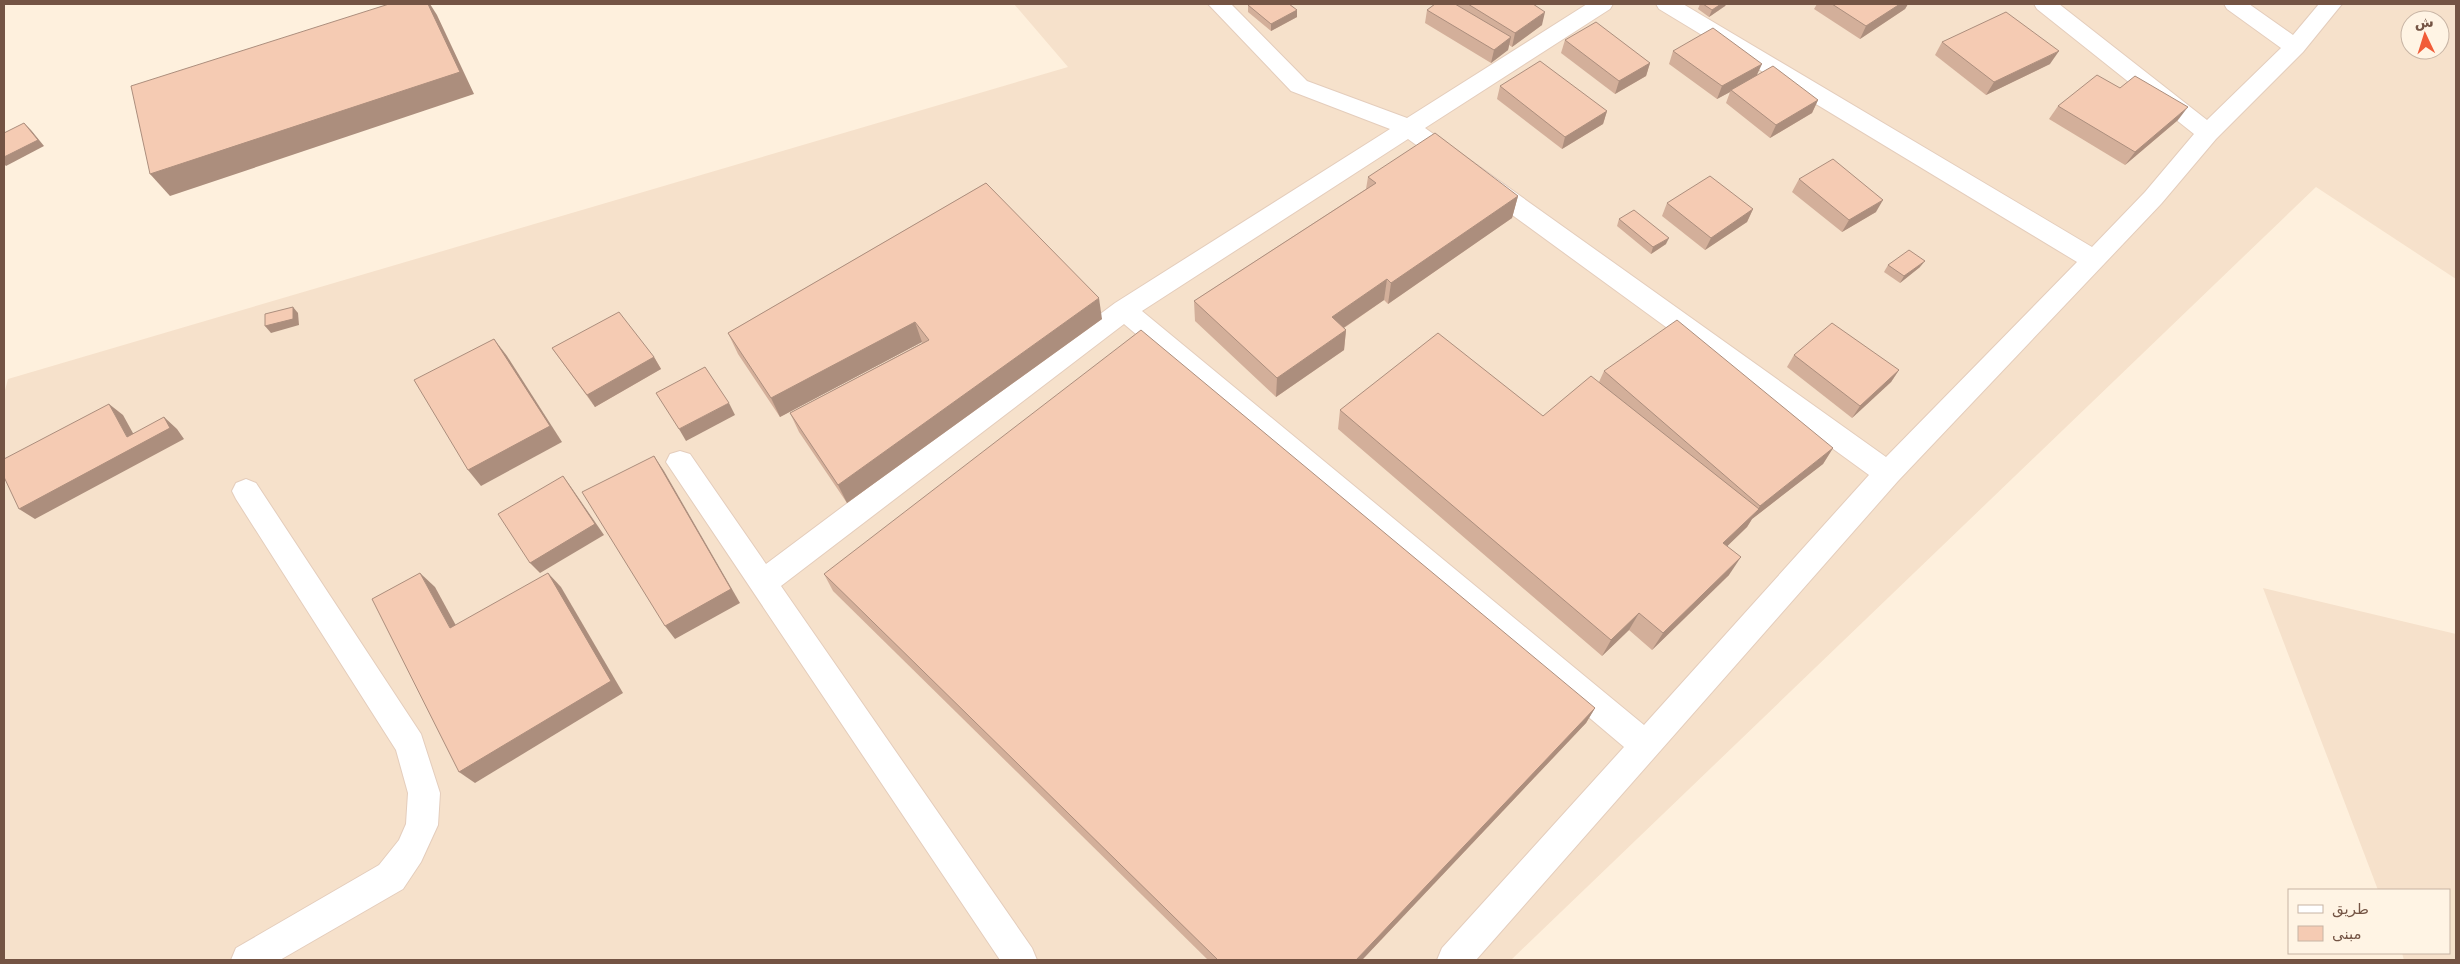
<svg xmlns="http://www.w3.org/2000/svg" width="2460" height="964" viewBox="0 0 2460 964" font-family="'DejaVu Sans','Noto Sans Arabic',sans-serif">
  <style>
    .residential { fill: #f6e1cb; fill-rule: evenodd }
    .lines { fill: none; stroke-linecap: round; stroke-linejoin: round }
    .minor-casing { stroke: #e4cdbc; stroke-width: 2 }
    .minor { fill: #fff; fill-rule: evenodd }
    .wall { fill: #d3af9a }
    .shaded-wall { fill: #ac8e7d }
    .building { fill: #f5cbb3; stroke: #ac8e7d }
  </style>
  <rect width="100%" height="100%" fill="#fef0dd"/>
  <g class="residential">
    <path d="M 1014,4 L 2456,4 L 2456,279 L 2316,187 L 1511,960 L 4,960 L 4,394 L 8,379 L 1068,67 ZM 2410,20 L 2440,20 L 2440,50 L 2410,50 Z"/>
    <path d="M 2263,588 L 2456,634 L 2456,960 L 2404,960 L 2402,953 L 2449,953 L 2449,890 L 2378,890 Z"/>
  </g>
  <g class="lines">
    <defs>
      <g id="minor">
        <path d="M 1208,4 L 1231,4 L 1307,81 L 1407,118 L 1587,4 L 1613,4 L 1610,9 L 1425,128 L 1886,457 L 2077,262 L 1659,9 L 1656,4 L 1683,4 L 2092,247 L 2145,192 L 2194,134 L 2037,9 L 2034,4 L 2059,4 L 2207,120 L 2281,48 L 2227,9 L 2224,4 L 2249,4 L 2293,35 L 2319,4 L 2342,4 L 2303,52 L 2216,139 L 2161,204 L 1898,481 L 1476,960 L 1437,960 L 1442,948 L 1624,747 L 1124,324 L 781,586 L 1032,948 L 1037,960 L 1000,960 L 666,462 L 670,454 L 680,451 L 690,454 L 766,564 L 1115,303 L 1390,129 L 1291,91 ZM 1408,139 L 1869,475 L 1644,725 L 1142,311 Z"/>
        <path d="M 246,479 L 256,483 L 421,734 L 440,793 L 438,825 L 421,862 L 403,889 L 280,960 L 231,960 L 236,948 L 379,865 L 399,840 L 406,824 L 408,793 L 396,750 L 236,499 L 232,491 L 236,483 Z"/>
      </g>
    </defs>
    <use href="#minor" class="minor-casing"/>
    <use href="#minor" class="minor"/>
  </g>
  <g class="wall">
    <path d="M 1435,4 L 1533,4 L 1542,25 L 1512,47 L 1509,45 L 1508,50 L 1491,63 L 1425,23 L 1427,10 Z"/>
    <path d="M 1700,4 L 1727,4 L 1725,6 L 1709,17 L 1698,9 Z"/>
    <path d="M 1817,4 L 1908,4 L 1905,9 L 1860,39 L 1814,9 Z"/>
    <path d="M 1248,5 L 1297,10 L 1297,17 L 1271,31 L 1248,12 Z"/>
    <path d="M 1565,40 L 1650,63 L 1646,76 L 1615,94 L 1561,53 Z"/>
    <path d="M 1942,42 L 2050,64 L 1986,95 L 1935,55 Z"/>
    <path d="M 1673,51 L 1756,76 L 1818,100 L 1812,113 L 1770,138 L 1726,103 L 1730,92 L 1717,99 L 1669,64 Z"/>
    <path d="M 1500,86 L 1607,111 L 1603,124 L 1562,149 L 1497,99 Z"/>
    <path d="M 2120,88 L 2178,120 L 2125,165 L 2049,119 L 2058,106 Z"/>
    <path d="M 1368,177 L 1518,196 L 1512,218 L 1388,304 L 1384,300 L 1344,328 L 1346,330 L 1344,350 L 1276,397 L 1195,321 L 1194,301 L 1366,189 Z"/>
    <path d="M 1799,179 L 1876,212 L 1842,232 L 1792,192 Z"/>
    <path d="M 986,183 L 1102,319 L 847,503 L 799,432 L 790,413 L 922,343 L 922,342 L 780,417 L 738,354 L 728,333 Z"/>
    <path d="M 1667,203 L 1753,209 L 1747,222 L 1705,250 L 1662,216 Z"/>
    <path d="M 1619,219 L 1666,244 L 1651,254 L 1617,226 Z"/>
    <path d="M 1888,265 L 1920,267 L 1900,283 L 1884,272 Z"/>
    <path d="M 552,348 L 654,357 L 661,369 L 595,407 Z"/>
    <path d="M 1794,355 L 1899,370 L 1891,382 L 1852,418 L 1787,367 Z"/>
    <path d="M 1604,371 L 1833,448 L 1823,464 L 1752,519 L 1747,527 L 1727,546 L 1729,575 L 1652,650 L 1629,630 L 1602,656 L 1338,429 L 1340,410 L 1543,416 L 1599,382 Z"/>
    <path d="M 824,574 L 1595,708 L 1586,723 L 1362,960 L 1208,960 L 833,591 Z"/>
  </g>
  <g class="shaded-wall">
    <path d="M 428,4 L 430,4 L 437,15 L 474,94 L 170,196 L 150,174 Z"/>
    <path d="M 1721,4 L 1726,4 L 1725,6 L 1709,17 L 1712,10 Z"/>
    <path d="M 1900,4 L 1908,4 L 1905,9 L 1860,39 L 1866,26 Z"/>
    <path d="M 1297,10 L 1297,17 L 1271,31 L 1271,24 Z"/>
    <path d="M 1545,12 L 1542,25 L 1512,47 L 1515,33 Z"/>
    <path d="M 1511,37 L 1508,50 L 1491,63 L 1494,50 Z"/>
    <path d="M 2059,51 L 2050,64 L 1986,95 L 1994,82 Z"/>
    <path d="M 1650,63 L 1646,76 L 1615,94 L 1619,81 Z"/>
    <path d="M 1762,64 L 1756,77 L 1731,90 L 1730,92 L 1717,99 L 1722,86 Z"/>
    <path d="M 1818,100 L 1812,113 L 1770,138 L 1776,125 Z"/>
    <path d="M 2188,107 L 2178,120 L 2125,165 L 2135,152 Z"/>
    <path d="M 1607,111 L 1603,124 L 1562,149 L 1565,137 Z"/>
    <path d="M 24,123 L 31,130 L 44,146 L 6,166 L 4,164 L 4,157 Z"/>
    <path d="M 1518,196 L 1512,218 L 1388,304 L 1391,283 Z"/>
    <path d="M 1883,200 L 1876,212 L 1842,232 L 1849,220 Z"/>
    <path d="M 1753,209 L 1747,222 L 1705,250 L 1711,238 Z"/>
    <path d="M 1669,238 L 1666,244 L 1651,254 L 1653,247 Z"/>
    <path d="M 1925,261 L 1920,267 L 1900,283 L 1904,276 Z"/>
    <path d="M 1387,279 L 1384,300 L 1330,337 L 1332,317 Z"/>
    <path d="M 1099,298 L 1102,319 L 847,503 L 838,485 Z"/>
    <path d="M 293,307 L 298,313 L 299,325 L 271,333 L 265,326 Z"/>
    <path d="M 915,322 L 922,342 L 780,417 L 771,398 Z"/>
    <path d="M 1346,330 L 1344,350 L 1276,397 L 1277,378 Z"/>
    <path d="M 494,339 L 507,356 L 562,442 L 481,486 L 468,470 Z"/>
    <path d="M 654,357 L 661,369 L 595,407 L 587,395 Z"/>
    <path d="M 1899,370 L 1891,382 L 1852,418 L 1860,406 Z"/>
    <path d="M 729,403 L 735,415 L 686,441 L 679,429 Z"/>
    <path d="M 109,404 L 123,415 L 139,444 L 164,417 L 177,429 L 184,439 L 35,519 L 19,509 L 127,437 Z"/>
    <path d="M 1833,448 L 1823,464 L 1752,519 L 1747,527 L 1712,561 L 1723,543 L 1756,512 L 1760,506 Z"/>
    <path d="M 654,456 L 664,471 L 740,603 L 675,639 L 665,626 Z"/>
    <path d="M 563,476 L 571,487 L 604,535 L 540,573 L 530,563 Z"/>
    <path d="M 1741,557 L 1729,575 L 1652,650 L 1663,633 Z"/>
    <path d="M 420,573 L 435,587 L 465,642 L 450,628 Z"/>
    <path d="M 548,573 L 561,587 L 623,693 L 475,783 L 459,772 Z"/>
    <path d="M 1639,613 L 1629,630 L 1602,656 L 1611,640 Z"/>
    <path d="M 1595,708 L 1586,723 L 1362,960 L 1356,960 Z"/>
  </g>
  <g class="building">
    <path d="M 389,4 L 428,4 L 460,72 L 150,174 L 131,86 Z"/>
    <path d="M 1250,4 L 1289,4 L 1297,10 L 1271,24 L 1248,5 Z"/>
    <path d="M 1435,4 L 1455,4 L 1511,37 L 1494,50 L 1427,10 Z"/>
    <path d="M 1468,4 L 1533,4 L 1545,12 L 1515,33 Z"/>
    <path d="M 1703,4 L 1721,4 L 1712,10 Z"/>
    <path d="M 1832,4 L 1900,4 L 1866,26 Z"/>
    <path d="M 2006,12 L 2059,51 L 1994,82 L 1942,42 Z"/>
    <path d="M 1596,22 L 1650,63 L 1619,81 L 1565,40 Z"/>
    <path d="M 1713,28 L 1762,64 L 1722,86 L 1673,51 Z"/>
    <path d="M 1540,61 L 1607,111 L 1565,137 L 1500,86 Z"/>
    <path d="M 1773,66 L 1818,100 L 1776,125 L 1731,90 Z"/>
    <path d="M 2097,75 L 2120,88 L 2135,76 L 2188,107 L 2135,152 L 2058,106 Z"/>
    <path d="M 24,123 L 38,140 L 4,157 L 4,133 Z"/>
    <path d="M 1435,133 L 1518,196 L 1391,283 L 1387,279 L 1332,317 L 1346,330 L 1277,378 L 1194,301 L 1376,183 L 1368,177 Z"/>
    <path d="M 1833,159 L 1883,200 L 1849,220 L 1799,179 Z"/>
    <path d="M 1710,176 L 1753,209 L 1711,238 L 1667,203 Z"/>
    <path d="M 986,183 L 1099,298 L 838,485 L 790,413 L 929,340 L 915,322 L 771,398 L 728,333 Z"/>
    <path d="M 1634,210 L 1669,238 L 1653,247 L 1619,219 Z"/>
    <path d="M 1909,250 L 1925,261 L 1904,276 L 1888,265 Z"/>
    <path d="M 293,307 L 293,319 L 265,326 L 265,314 Z"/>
    <path d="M 619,312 L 654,357 L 587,395 L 552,348 Z"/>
    <path d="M 1677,320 L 1833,448 L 1760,506 L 1604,371 Z"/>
    <path d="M 1832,323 L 1899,370 L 1860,406 L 1794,355 Z"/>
    <path d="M 1141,330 L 1595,708 L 1356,960 L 1218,960 L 824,574 Z"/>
    <path d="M 1438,333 L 1543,416 L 1591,376 L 1759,509 L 1723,543 L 1741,557 L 1663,633 L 1639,613 L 1611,640 L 1340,410 Z"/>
    <path d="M 494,339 L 550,426 L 468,470 L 414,380 Z"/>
    <path d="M 705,367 L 729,403 L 679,429 L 656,393 Z"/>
    <path d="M 109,404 L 127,437 L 164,417 L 170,428 L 19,509 L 4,477 L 4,459 Z"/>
    <path d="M 654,456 L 731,589 L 665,626 L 582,492 Z"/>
    <path d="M 563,476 L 595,524 L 530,563 L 498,514 Z"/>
    <path d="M 420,573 L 450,628 L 548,573 L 611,681 L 459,772 L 372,599 Z"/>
  </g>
  <rect width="2460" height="964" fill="none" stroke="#745444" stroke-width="10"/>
  <rect x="2288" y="889" width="162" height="65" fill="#fff4e4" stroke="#c7b4a4"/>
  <rect x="2298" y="905" width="25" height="8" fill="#ffffff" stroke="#c7b4a4"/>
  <text x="2332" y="914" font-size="15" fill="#745444">طريق</text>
  <rect x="2298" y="926" width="25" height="15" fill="#f5cbb3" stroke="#c7b4a4"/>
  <text x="2332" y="939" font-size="15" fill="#745444">مبنى</text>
  <g transform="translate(2425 35) rotate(356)"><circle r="24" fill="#fff4e4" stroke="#c7b4a4"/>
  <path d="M0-4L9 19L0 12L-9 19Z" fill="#f15c38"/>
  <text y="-8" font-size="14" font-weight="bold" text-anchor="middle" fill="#745444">ش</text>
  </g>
</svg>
